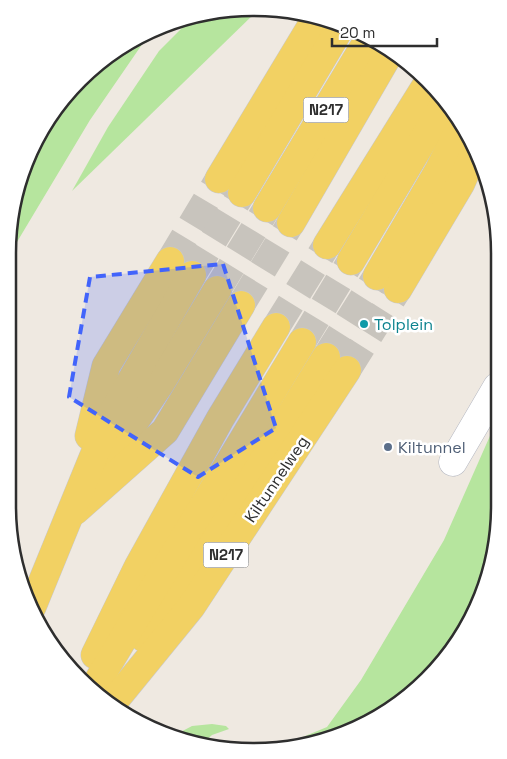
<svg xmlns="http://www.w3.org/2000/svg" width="507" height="759" viewBox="0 0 507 759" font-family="'Space Grotesk',sans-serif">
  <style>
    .grass { fill: #b6e59e }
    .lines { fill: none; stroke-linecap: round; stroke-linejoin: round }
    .major-tunnel { stroke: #c8c4bd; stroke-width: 28; stroke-dasharray: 28 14; stroke-linecap: butt }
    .minor-casing { stroke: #b4b7c1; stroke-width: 29 }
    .major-casing { stroke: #c9c9c9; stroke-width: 29 }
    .minor { stroke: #fff; stroke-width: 28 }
    .major { stroke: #f2d163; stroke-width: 28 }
    .marked { fill: #4264fb; fill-opacity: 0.2; stroke: #4264fb; stroke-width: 4; stroke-dasharray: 10 6; stroke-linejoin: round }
    .culture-dot { fill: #0f9aa8; stroke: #fff; stroke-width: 2 }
    .service-dot { fill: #5c6f8a; stroke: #fff; stroke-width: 2 }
    .labels { text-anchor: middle; stroke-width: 5; stroke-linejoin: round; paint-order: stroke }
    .shield { fill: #fff; stroke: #6d6d6d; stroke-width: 1 }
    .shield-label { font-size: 15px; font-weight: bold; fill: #2e2e2e }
    .culture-label { font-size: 16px; fill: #0d838f; stroke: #fff; text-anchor: start }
    .service-label { font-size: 16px; fill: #4e5e75; stroke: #fff; text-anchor: start }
    .street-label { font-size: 16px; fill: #2e2e2e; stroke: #fff }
    .rim { fill: none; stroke: #2e2e2e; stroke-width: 2.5 }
  </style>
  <rect width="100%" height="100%" fill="#efe9e1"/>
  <g class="grass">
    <path d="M 253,8 L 259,9 L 72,191 L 108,127 L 159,51 L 190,20 Z"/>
    <path d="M 160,26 L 143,43 L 90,120 L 11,252 L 12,206 L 33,144 L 79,80 Z"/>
    <path d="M 497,420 L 495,553 L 474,615 L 428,679 L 376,719 L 302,747 L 276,748 L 327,727 L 361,680 L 444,540 Z"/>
    <path d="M 212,724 L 226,726 L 229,729 L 212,735 L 203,743 L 173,736 L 192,726 Z"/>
  </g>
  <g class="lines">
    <g class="major-tunnel">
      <path d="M 170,261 L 219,179"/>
      <path d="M 192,275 L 242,193"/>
      <path d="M 217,290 L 267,208"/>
      <path d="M 241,305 L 291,223"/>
      <path d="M 276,327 L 327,245"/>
      <path d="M 302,342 L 351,261"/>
      <path d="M 326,357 L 377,276"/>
      <path d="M 347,370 L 398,289"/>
    </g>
    <defs>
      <path id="minor" d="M 453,462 L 497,387"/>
      <g id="major">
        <path d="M 219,179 L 315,20"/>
        <path d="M 242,193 L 342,25"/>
        <path d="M 267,208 L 368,40"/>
        <path d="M 291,223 L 389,54"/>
        <path d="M 327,245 L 429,81"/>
        <path d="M 351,261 L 444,105"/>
        <path d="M 377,276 L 439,170 L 460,128"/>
        <path d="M 398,289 L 461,183 L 475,151"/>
        <path d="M 89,436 L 106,366 L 170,261"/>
        <path d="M 100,473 L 160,384 L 217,290"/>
        <path d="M 75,511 L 165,431 L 241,305"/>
        <path d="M 32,607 L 108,421 L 192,275"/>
        <path d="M 144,638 L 211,544 L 326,357"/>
        <path d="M 95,655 L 138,567 L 220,419 L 276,327"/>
        <path d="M 93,689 L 302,342"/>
        <path d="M 111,705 L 191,607 L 347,370"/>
      </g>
    </defs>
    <use href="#minor" class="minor-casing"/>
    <use href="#major" class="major-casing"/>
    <use href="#minor" class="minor"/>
    <use href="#major" class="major"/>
  </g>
  <path class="marked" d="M 223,264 L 276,428 L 198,477 L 69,397 L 90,277 Z"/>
  <circle class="culture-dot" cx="364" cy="324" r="5"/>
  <circle class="service-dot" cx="388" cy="447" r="5"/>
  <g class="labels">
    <g class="shield">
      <rect x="303.5" y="97.5" width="45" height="25" rx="4"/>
      <rect x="203.5" y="542.5" width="45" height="25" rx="4"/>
    </g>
    <g class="shield-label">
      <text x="326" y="115">N217</text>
      <text x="226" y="560">N217</text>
    </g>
    <g class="culture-label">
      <text x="374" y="330">Tolplein</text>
    </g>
    <g class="service-label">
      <text x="398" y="453">Kiltunnel</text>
    </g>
    <g class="street-label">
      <text transform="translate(276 479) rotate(-56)" y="6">Kiltunnelweg</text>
    </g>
  </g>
  <path d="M0 0H507V759H0ZM253 16H254A237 237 0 0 1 491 253V506A237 237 0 0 1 254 743H253A237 237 0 0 1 16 506V253A237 237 0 0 1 253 16Z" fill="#fff" fill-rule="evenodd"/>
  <path class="rim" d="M253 16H254A237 237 0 0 1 491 253V506A237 237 0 0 1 254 743H253A237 237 0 0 1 16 506V253A237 237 0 0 1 253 16Z"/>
  <path d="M332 38v8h105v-8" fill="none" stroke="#2e2e2e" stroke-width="2.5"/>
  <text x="340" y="38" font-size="15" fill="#2e2e2e" stroke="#ffffff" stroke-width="4" paint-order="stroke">20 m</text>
</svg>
